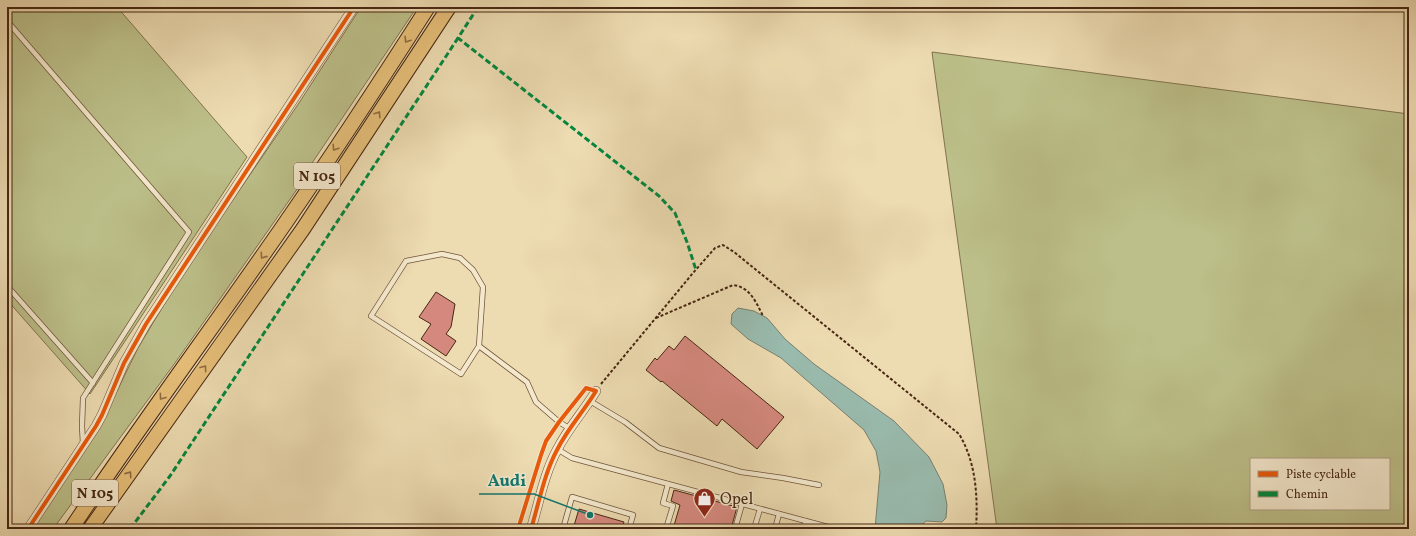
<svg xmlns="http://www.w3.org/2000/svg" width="1416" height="536" viewBox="0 0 1416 536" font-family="Vollkorn,serif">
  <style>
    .green { fill: #bcbf89; stroke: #82734e; fill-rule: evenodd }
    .water { fill: #99bbae; stroke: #788070 }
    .building { fill: #d5897e; stroke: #472713 }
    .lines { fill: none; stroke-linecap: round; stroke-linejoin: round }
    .service-casing { stroke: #70543a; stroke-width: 6 }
    .minor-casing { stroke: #70543a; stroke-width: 10 }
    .trunk-casing { stroke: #472713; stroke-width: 16 }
    .path { stroke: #472713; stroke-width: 2; stroke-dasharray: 3 2; stroke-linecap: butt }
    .service { stroke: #f3e8cc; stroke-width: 4.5 }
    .minor { stroke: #f3e8cc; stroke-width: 9 }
    .trunk { stroke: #e6be78; stroke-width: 14 }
    .quiet { stroke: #00873e; stroke-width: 3; stroke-dasharray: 6 3; stroke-linecap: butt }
    .cycleway-casing { stroke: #f3e8cc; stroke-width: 6 }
    .cycleway { stroke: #e8590c; stroke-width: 4 }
    .oneway { stroke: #8f6b40 }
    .labels { text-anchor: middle; stroke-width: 3; stroke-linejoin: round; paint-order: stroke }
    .shield { fill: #f3e8cc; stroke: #7b614a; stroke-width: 1 }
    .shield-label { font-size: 15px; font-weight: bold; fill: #472713 }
    .poi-label { font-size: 16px; fill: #472713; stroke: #f3e8cc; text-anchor: start }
    .leader { fill: none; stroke: #0f766e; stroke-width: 1.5 }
    .callout-dot { fill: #0f766e; stroke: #f3e8cc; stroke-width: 1.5 }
    .callout-label { font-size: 17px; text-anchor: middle; font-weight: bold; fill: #0f766e; stroke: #f3e8cc; stroke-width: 3; stroke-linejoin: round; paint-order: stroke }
  </style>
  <rect width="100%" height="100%" fill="#eddbb1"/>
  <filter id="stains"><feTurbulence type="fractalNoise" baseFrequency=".005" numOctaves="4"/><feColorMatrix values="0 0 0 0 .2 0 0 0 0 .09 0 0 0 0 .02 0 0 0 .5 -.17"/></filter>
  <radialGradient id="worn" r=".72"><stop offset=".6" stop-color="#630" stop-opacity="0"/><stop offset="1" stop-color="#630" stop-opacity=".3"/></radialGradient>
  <g class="green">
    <path d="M 7,7 L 117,7 L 247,157 L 90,394 L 7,300 Z"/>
    <path d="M 361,7 L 417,7 L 308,169 L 300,185 L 175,363 L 53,529 L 32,529 L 99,428 L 138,348 L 171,293 L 219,220 L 299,103 Z"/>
    <path d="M 932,52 L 1409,114 L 1409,529 L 997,529 ZM 1251,459 L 1389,459 L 1389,509 L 1251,509 Z"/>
  </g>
  <path class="water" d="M 738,308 L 754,311 L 767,318 L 785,339 L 814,364 L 894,421 L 929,457 L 943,484 L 947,505 L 946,518 L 942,522 L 926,521 L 917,529 L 875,529 L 880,472 L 876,451 L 864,430 L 781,358 L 748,339 L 731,324 L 732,314 Z"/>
  <g class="building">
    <path d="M 436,292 L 455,304 L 451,327 L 446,334 L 456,341 L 446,356 L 421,339 L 431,324 L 419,317 Z"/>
    <path d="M 685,336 L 784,417 L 757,449 L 722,419 L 717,426 L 662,381 L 661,382 L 646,370 L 655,358 L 657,360 L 669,346 L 674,350 Z"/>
    <path d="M 674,490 L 737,507 L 731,529 L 673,529 L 680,505 L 671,501 Z"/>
    <path d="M 579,509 L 624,522 L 622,529 L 573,529 Z"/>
  </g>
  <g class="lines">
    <defs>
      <g id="service">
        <path d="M 7,21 L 189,232 L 83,398 L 82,426 L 83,444"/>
        <path d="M 7,286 L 93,383"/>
        <path d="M 479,346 L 461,374 L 371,316 L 406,261 L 442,254 L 460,258 L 473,270 L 483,287 L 479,346 L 527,382 L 536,402 L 559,422 L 569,428"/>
        <path d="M 590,401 L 625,422 L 659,448 L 741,472 L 783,478 L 819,485"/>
        <path d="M 557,449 L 572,458 L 828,527"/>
        <path d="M 563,529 L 572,497 L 633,515 L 629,529"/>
        <path d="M 666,529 L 673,506 L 663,503 L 668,484"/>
        <path d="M 735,529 L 742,504"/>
        <path d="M 754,529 L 760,509"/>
        <path d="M 775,529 L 779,514"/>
        <path d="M 804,529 L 806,521"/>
      </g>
      <g id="minor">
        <path d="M 28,529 L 96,426 L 102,415 L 124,363 L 146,324 L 354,7"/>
        <path d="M 531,529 C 539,503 544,474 557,450 C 568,428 584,411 596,391"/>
      </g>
      <g id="trunk">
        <path d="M 71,529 C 140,425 215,325 286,222 C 335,151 382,79 428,7"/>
        <path d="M 90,529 L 303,229 L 449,7"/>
      </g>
    </defs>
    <use href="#service" class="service-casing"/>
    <use href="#minor" class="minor-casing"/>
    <use href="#trunk" class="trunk-casing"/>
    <g class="path">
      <path d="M 656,318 L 733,285 C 750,287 756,302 763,316"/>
      <path d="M 601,384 L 693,273 L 715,248 L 723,245 L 734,252 L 959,434 C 976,462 978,496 976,529"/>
    </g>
    <use href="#service" class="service"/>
    <use href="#minor" class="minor"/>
    <use href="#trunk" class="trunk"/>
    <g class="quiet">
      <path d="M 478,7 L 458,38 L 659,196 L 675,213 L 687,242 L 696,270"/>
      <path d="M 130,529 L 170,476 L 458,38"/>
    </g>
    <defs>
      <g id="cycleway">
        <path d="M 28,529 L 96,426 L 102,415 L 124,363 L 146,324 L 354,7"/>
        <path d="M 518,529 L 541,455 L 546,441 L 559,422 L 586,388 L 596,391 C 584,411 568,428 557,450 C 544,474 539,503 531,529"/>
      </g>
    </defs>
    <use href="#cycleway" class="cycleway-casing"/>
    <use href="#cycleway" class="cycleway"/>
  </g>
  <defs><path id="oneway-chevron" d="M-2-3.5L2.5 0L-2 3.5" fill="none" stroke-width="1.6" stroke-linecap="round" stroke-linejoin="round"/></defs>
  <g class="oneway">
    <use href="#oneway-chevron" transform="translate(407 40) rotate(123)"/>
    <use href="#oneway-chevron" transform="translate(378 114) rotate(-57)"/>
    <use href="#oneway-chevron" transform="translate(335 148) rotate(124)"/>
    <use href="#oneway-chevron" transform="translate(263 256) rotate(125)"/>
    <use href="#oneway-chevron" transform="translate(204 368) rotate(-54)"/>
    <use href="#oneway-chevron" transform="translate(162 397) rotate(126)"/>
    <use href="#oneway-chevron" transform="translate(129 474) rotate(-55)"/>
  </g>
  <defs>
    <symbol id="shop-pin" viewBox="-11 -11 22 30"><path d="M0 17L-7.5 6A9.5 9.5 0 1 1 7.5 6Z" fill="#8f2418" stroke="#f3e8cc"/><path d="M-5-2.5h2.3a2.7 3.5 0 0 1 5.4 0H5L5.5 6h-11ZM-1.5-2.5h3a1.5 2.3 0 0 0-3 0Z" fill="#fff"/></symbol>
  </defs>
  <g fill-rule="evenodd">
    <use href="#shop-pin" x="692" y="486" width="25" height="34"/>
  </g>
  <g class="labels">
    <g class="shield">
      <rect x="294" y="163" width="46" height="26" rx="3"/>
      <rect x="72" y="480" width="46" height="26" rx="3"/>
    </g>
    <g class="shield-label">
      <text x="317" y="181">N 105</text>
      <text x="95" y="498">N 105</text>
    </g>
    <g class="poi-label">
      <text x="720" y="504">Opel</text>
    </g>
  </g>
  <path class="leader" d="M590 515L534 494H479"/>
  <circle class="callout-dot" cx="590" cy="515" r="4"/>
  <g class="callout-label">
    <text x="507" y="486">Audi</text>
  </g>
  <rect width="1416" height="536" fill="none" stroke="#eddbb1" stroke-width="24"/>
  <rect x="8" y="8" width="1400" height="520" fill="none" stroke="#472713" stroke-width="2"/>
  <rect x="12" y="12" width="1392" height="512" fill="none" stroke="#472713"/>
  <rect x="1250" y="458" width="140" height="52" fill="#f3e8cc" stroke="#ae9b82"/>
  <rect x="1258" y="471" width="20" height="6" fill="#e8590c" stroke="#ae9b82"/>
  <text x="1286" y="478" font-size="12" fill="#472713">Piste cyclable</text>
  <rect x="1258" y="491" width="20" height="6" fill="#00873e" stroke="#ae9b82"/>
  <text x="1286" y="498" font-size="12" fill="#472713">Chemin</text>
  <rect width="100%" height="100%" filter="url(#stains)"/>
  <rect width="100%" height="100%" fill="url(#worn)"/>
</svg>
